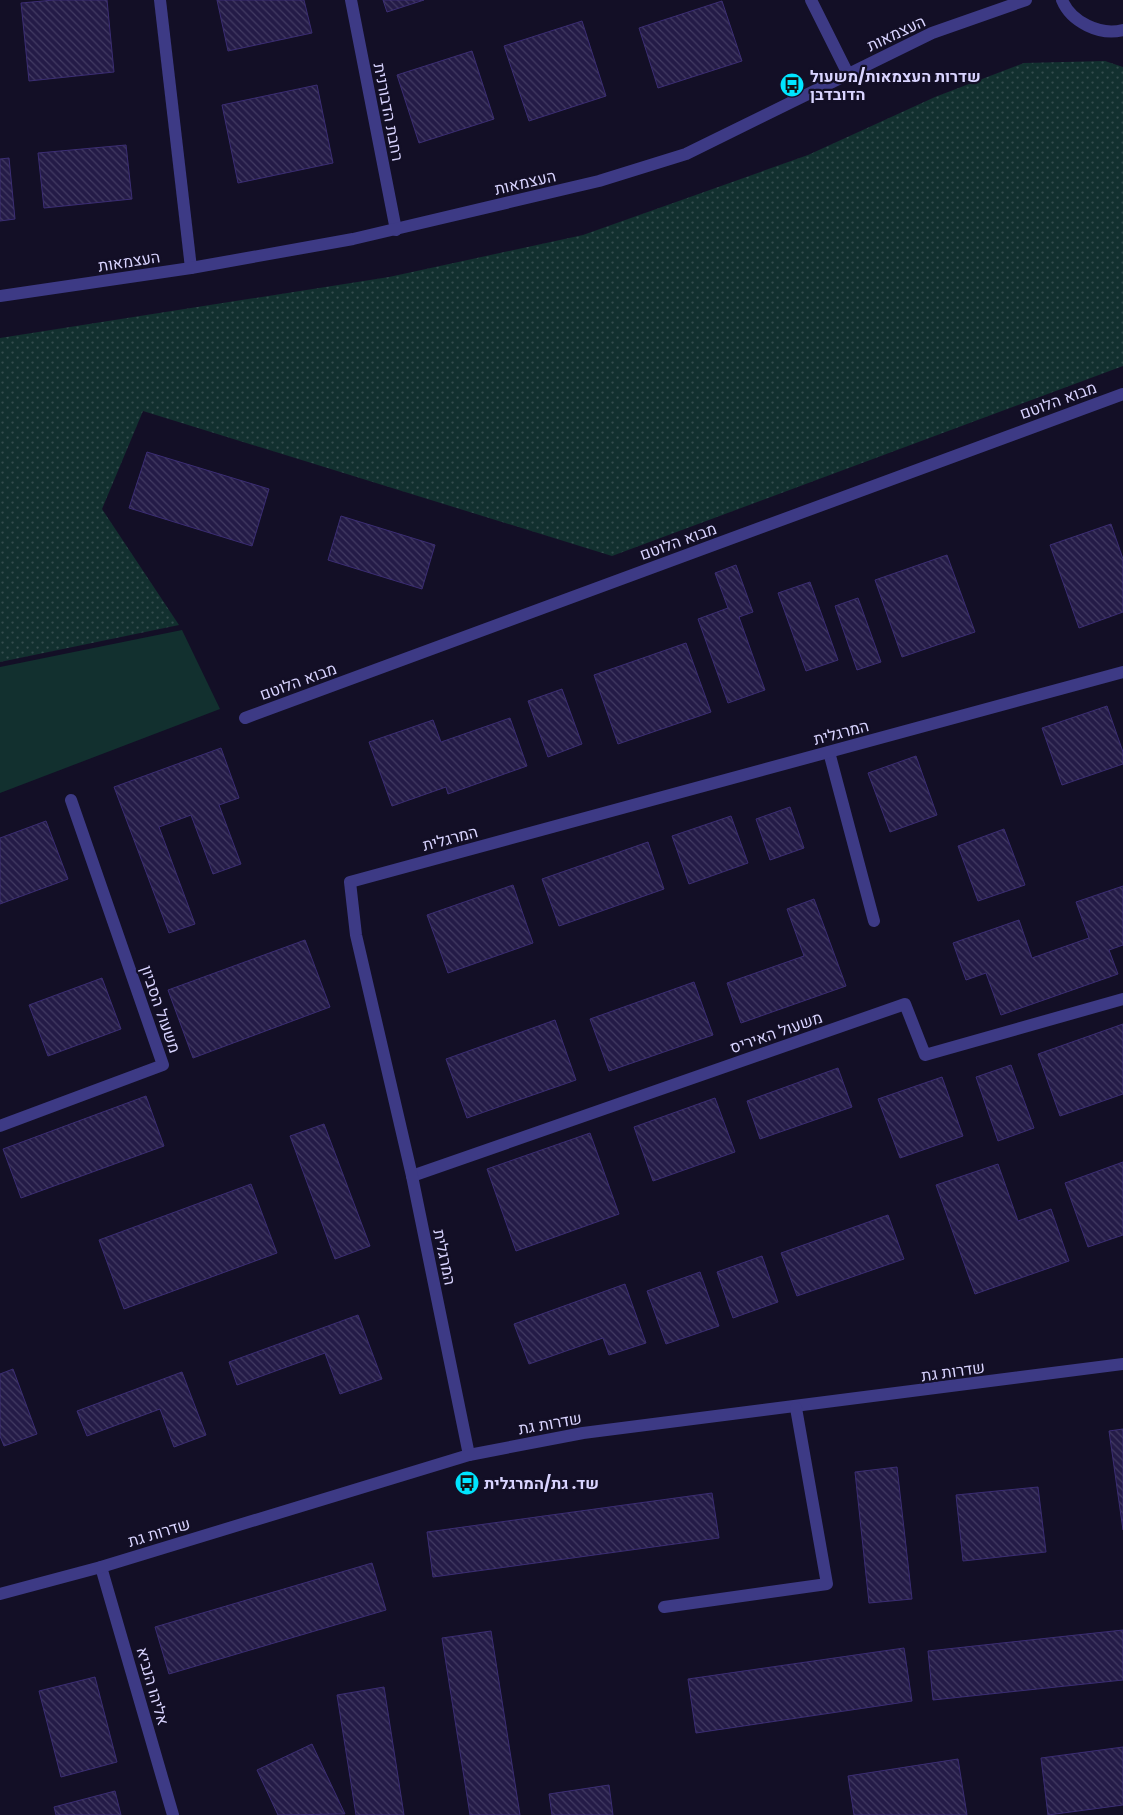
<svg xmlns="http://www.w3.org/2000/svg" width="1123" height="1815" viewBox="0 0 1123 1815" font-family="Poppins,Heebo,sans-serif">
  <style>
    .grass { fill: url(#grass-dots) }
    .park { fill: #12302f }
    .building { fill: url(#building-back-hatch); stroke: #3b2d73 }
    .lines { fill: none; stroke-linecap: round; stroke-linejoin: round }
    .minor { stroke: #3d3a85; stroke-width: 12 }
    .labels { text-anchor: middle; stroke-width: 4.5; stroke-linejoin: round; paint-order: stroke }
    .street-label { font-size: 16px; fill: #d9d4ff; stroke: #130f26 }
    .poi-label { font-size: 16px; font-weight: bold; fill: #d9d4ff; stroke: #130f26; text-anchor: start }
  </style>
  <defs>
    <pattern id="grass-dots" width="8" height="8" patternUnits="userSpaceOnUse" patternTransform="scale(1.25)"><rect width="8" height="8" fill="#12302f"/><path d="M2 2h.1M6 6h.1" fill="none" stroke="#344d4e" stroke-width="1.8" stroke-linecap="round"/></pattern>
    <pattern id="building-back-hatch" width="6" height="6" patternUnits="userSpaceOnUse" patternTransform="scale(1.25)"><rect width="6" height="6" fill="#241b47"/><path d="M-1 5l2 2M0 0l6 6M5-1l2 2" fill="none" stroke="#433b63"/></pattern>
  </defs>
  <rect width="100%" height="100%" fill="#130f26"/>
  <path class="grass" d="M 1105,61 L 1123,67 L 1123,366 L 612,556 L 143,411 L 102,509 L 179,625 L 0,662 L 0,338 L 389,277 L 583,235 L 808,155 L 935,97 L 1024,63 Z"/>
  <path class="park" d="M 182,630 L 220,709 L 0,793 L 0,667 Z"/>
  <g class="building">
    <path d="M 54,0 L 107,0 L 114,72 L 29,81 L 21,3 Z"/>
    <path d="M 217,0 L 304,0 L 312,33 L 228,51 Z"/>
    <path d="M 383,0 L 424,0 L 387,12 Z"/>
    <path d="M 722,1 L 742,61 L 658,88 L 639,28 Z"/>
    <path d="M 582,21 L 606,96 L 529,121 L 504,46 Z"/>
    <path d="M 472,51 L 494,119 L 419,143 L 397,75 Z"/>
    <path d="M 317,85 L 333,163 L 238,183 L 222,105 Z"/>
    <path d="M 126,145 L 132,199 L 44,208 L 38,153 Z"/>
    <path d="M 9,158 L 15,219 L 0,221 L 0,159 Z"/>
    <path d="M 147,452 L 269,489 L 252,546 L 129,508 Z"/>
    <path d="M 341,516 L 435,545 L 422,589 L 328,560 Z"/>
    <path d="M 1111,524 L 1123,559 L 1123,612 L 1079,628 L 1050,545 Z"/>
    <path d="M 947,555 L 975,632 L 902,657 L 875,580 Z"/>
    <path d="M 736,565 L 753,612 L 739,617 L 765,690 L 728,703 L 698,619 L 728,608 L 715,573 Z"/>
    <path d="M 810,582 L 838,660 L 806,671 L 778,593 Z"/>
    <path d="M 858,598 L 881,662 L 857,670 L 835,606 Z"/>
    <path d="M 686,643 L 711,712 L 618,744 L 594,675 Z"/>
    <path d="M 562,689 L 582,744 L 548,757 L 528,701 Z"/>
    <path d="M 1107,706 L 1123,752 L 1123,764 L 1062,785 L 1042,728 Z"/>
    <path d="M 510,718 L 527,766 L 448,794 L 446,787 L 392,806 L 369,742 L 433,720 L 441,742 Z"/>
    <path d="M 221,748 L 239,798 L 219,805 L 241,864 L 213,874 L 191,815 L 159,827 L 195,924 L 169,933 L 114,787 Z"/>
    <path d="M 916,756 L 937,815 L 890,832 L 868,773 Z"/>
    <path d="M 790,807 L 804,848 L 770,860 L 756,819 Z"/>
    <path d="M 731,816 L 748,863 L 689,884 L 672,836 Z"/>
    <path d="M 46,821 L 68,879 L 0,904 L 0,838 Z"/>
    <path d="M 1004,829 L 1025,885 L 978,901 L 958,846 Z"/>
    <path d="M 648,842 L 664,889 L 559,926 L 542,879 Z"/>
    <path d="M 513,885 L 533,943 L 448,973 L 427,915 Z"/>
    <path d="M 1123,886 L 1123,945 L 1109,950 L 1118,974 L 1001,1015 L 986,973 L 966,980 L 953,943 L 1019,920 L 1032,958 L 1089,938 L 1076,902 Z"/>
    <path d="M 814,899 L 846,986 L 741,1023 L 727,983 L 804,956 L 787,909 Z"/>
    <path d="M 305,940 L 330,1007 L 193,1058 L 168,990 Z"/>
    <path d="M 102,978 L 121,1029 L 48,1056 L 29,1005 Z"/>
    <path d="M 694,982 L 713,1035 L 609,1071 L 590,1019 Z"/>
    <path d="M 555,1020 L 576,1080 L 467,1118 L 446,1059 Z"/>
    <path d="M 1123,1024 L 1123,1094 L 1060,1116 L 1038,1054 Z"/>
    <path d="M 1011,1065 L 1034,1128 L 998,1141 L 976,1077 Z"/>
    <path d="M 838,1068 L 852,1107 L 760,1139 L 747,1101 Z"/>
    <path d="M 942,1077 L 963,1136 L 900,1158 L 878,1099 Z"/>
    <path d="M 146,1096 L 164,1146 L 21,1198 L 3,1149 Z"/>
    <path d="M 715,1098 L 735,1152 L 653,1181 L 634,1127 Z"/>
    <path d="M 324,1124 L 370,1246 L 335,1259 L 290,1136 Z"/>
    <path d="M 590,1133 L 619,1214 L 516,1251 L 487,1169 Z"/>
    <path d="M 1123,1162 L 1123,1235 L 1088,1247 L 1065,1183 Z"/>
    <path d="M 998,1164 L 1018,1221 L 1051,1209 L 1069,1261 L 975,1294 L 936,1185 Z"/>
    <path d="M 251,1184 L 277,1253 L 124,1309 L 99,1240 Z"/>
    <path d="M 888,1215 L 904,1259 L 797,1296 L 781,1253 Z"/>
    <path d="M 762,1256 L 778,1302 L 733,1318 L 717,1272 Z"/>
    <path d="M 700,1272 L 719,1326 L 666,1344 L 647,1291 Z"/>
    <path d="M 625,1284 L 646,1343 L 609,1355 L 603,1338 L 529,1364 L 514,1324 Z"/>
    <path d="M 358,1315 L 382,1379 L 340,1394 L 325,1353 L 237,1385 L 229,1362 Z"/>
    <path d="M 13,1369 L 37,1434 L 4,1446 L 0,1436 L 0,1374 Z"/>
    <path d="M 182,1372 L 206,1435 L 174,1447 L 160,1409 L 87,1436 L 77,1411 Z"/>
    <path d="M 1123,1429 L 1123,1530 L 1109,1431 Z"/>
    <path d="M 897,1467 L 912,1599 L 869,1603 L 855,1472 Z"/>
    <path d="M 1038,1487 L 1046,1552 L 963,1561 L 956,1495 Z"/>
    <path d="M 712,1493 L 719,1538 L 433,1577 L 427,1532 Z"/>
    <path d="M 372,1563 L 386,1610 L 169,1674 L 155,1627 Z"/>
    <path d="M 1123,1630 L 1123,1680 L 933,1700 L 928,1651 Z"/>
    <path d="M 491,1631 L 520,1815 L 470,1815 L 442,1638 Z"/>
    <path d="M 904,1648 L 912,1701 L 696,1733 L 688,1679 Z"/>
    <path d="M 95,1677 L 117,1762 L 61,1777 L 39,1691 Z"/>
    <path d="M 384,1687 L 404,1815 L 356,1815 L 337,1695 Z"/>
    <path d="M 312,1744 L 345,1814 L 278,1815 L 257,1770 Z"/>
    <path d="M 1123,1747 L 1123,1805 L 1048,1815 L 1041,1758 Z"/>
    <path d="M 958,1759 L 967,1815 L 854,1815 L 848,1776 Z"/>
    <path d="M 609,1785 L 613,1815 L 552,1815 L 549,1794 Z"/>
    <path d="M 115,1791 L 121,1815 L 56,1815 L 54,1807 Z"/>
  </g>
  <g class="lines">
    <g class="minor">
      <path d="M 160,0 L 191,268"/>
      <path d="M 351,0 L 396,230"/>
      <path d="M 811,0 L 848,74"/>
      <path d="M 1062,0 C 1071,22 1100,36 1123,30"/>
      <path d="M 0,296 L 191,268 L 353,239 L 599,181 L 686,154 L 932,33 L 1026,0"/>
      <path d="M 245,718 L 1123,394"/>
      <path d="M 829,752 L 874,921"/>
      <path d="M 0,1126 L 163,1065 L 71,800"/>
      <path d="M 412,1176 L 905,1004 L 925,1055 L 1123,999"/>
      <path d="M 469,1455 L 412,1176 L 356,935 L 350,882 L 1123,672"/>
      <path d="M 101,1567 L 173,1815"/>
      <path d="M 0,1594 L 101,1567 L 469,1455 L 583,1433 L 1123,1364"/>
      <path d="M 664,1607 L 827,1584 L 796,1408"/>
    </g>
  </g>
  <defs>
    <symbol id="bus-disc" viewBox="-11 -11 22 22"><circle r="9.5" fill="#00e5ff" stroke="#130f26"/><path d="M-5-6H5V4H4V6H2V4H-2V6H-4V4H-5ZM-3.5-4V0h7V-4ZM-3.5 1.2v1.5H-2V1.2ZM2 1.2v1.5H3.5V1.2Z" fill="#111"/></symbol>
  </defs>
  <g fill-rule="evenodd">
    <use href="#bus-disc" x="778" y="71" width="28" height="28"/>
    <use href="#bus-disc" x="453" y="1469" width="28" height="28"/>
  </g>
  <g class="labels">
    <g class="street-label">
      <text transform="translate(896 33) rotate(-25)" y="6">העצמאות</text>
      <text transform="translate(389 112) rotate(79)" y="6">רחבת הדבורנית</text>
      <text transform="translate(525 182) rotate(-13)" y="6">העצמאות</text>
      <text transform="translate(129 261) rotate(-9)" y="6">העצמאות</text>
      <text transform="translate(1058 400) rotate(-20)" y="6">מבוא הלוטם</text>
      <text transform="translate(678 541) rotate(-20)" y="6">מבוא הלוטם</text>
      <text transform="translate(298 681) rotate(-20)" y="6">מבוא הלוטם</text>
      <text transform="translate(841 732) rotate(-15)" y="6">המרגלית</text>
      <text transform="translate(450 838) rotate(-15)" y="6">המרגלית</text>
      <text transform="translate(161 1009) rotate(71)" y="6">משעול הסביון</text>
      <text transform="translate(776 1032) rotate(-19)" y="6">משעול האיריס</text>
      <text transform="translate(445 1257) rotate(78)" y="6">המרגלית</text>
      <text transform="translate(953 1371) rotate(-8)" y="6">שדרות גת</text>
      <text transform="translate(550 1423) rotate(-10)" y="6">שדרות גת</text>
      <text transform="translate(159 1532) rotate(-17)" y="6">שדרות גת</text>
      <text transform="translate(153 1686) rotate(74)" y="6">אליהו הנביא</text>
    </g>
    <g class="poi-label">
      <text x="810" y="82">שדרות העצמאות/משעול<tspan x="810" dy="18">הדובדבן</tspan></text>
      <text x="484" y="1489">שד. גת/המרגלית</text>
    </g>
  </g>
</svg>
